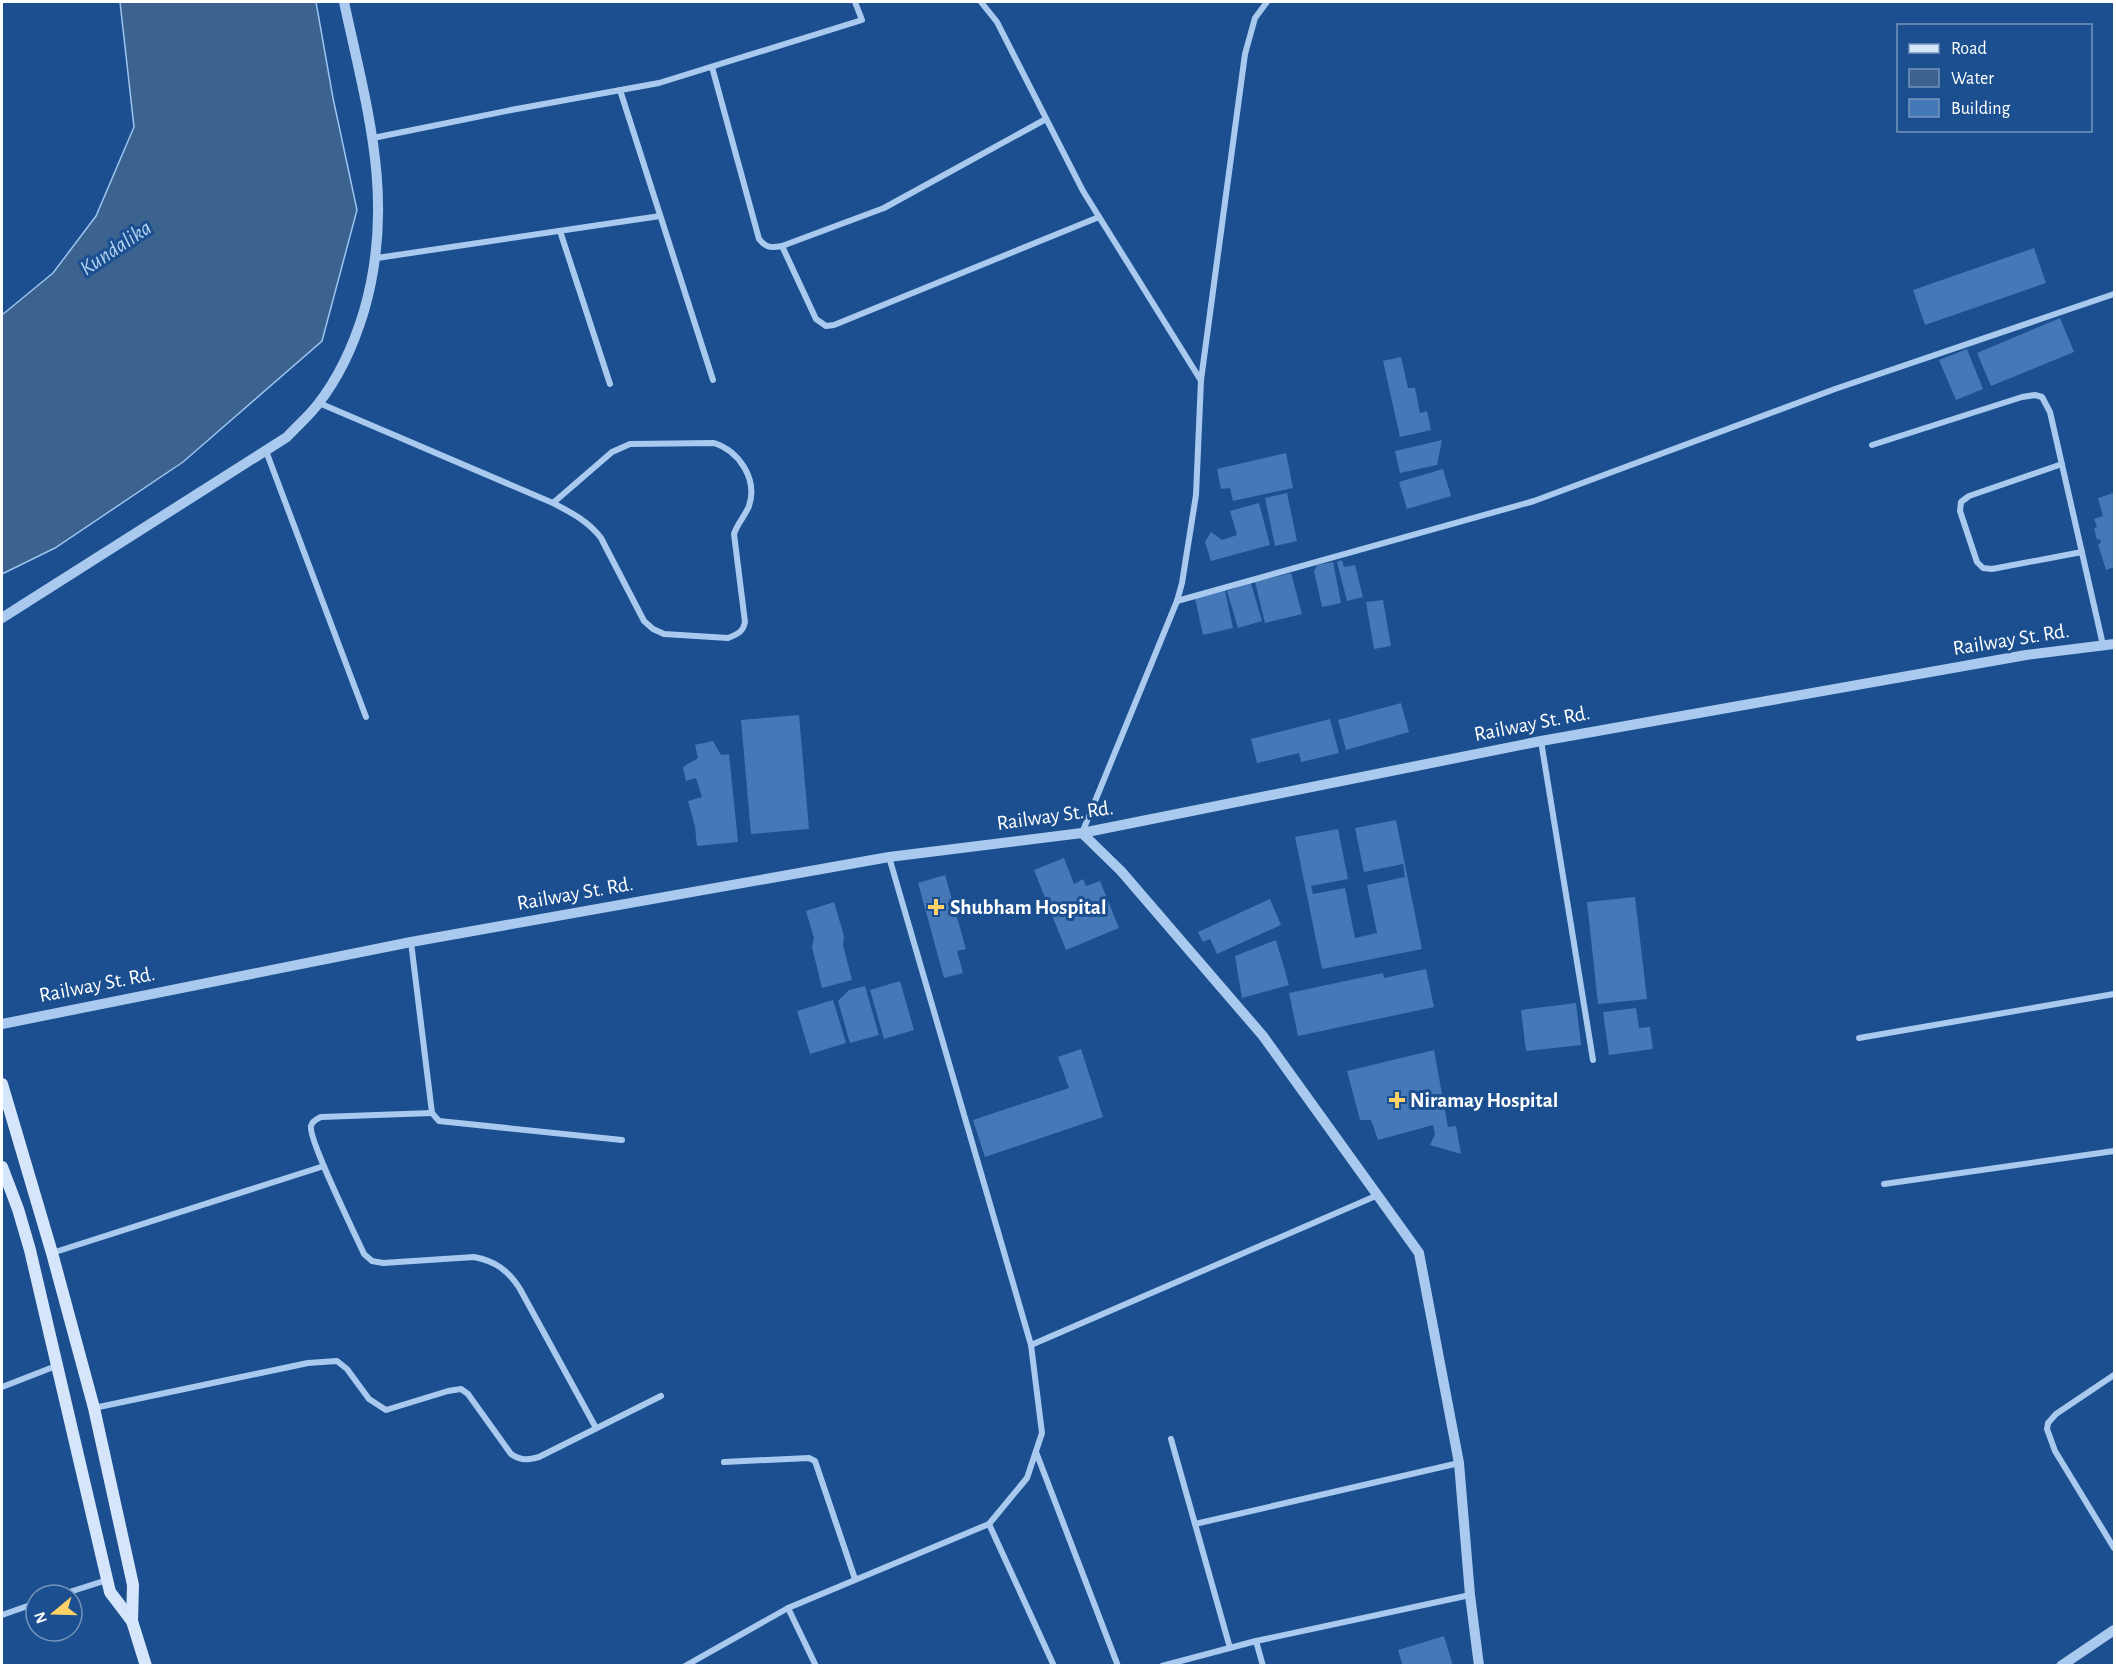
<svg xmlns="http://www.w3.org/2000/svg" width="2116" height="1667" viewBox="0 0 2116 1667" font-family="'Alegreya Sans',sans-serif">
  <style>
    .water { fill: #3c6290; stroke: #9cc4f0; stroke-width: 1.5 }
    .building { fill: #4478b7 }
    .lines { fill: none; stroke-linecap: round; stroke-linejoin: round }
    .minor { stroke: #a9c9ee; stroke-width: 6 }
    .tertiary { stroke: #a9c9ee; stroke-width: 10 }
    .secondary { stroke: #d6e6fa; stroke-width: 12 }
    .poi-dot { fill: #ffd166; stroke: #1b4f8f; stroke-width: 2 }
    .labels { text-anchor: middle; stroke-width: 6; stroke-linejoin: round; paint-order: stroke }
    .street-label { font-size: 21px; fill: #fff; stroke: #1b4f8f }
    .poi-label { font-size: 21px; font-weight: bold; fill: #fff; stroke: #1b4f8f; text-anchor: start }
    .water-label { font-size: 22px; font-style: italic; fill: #b5d3f5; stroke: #1b4f8f }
  </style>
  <rect width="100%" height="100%" fill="#1b4f8f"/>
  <path class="water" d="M 120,2 L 316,2 L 333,98 L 357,210 L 322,341 L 183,462 L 55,548 L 2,574 L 2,315 L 53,273 L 96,216 L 134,127 Z"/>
  <g class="building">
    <path d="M 2034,248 L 2046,283 L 1925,325 L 1913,290 Z"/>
    <path d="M 2060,318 L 2074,352 L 1991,386 L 1977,353 Z"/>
    <path d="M 1967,349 L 1983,389 L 1956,400 L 1939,360 Z"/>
    <path d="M 1401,357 L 1408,388 L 1415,388 L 1420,413 L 1427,411 L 1431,430 L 1400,437 L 1383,361 Z"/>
    <path d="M 1442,440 L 1437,465 L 1400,473 L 1395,451 Z"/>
    <path d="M 1286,453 L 1293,488 L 1233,501 L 1230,488 L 1221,489 L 1217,469 Z"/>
    <path d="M 1443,469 L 1451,496 L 1407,509 L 1399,482 Z"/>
    <path d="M 1287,493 L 1297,541 L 1275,546 L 1265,498 Z"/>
    <path d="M 2113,493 L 2114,497 L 2114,567 L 2106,570 L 2098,544 L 2101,543 L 2100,539 L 2097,540 L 2094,528 L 2097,527 L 2094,519 L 2103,516 L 2098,498 Z"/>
    <path d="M 1259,503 L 1270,545 L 1211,561 L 1205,542 L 1211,532 L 1222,540 L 1237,535 L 1230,511 Z"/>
    <path d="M 1342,560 L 1344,567 L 1355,565 L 1363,597 L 1347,601 L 1337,562 Z"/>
    <path d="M 1333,562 L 1341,603 L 1322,607 L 1314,571 L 1317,565 Z"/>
    <path d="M 1291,573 L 1302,614 L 1265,623 L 1255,582 Z"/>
    <path d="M 1251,583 L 1262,621 L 1238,628 L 1227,591 Z"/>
    <path d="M 1225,591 L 1233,628 L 1203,635 L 1195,598 Z"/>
    <path d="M 1383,600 L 1391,646 L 1374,649 L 1366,602 Z"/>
    <path d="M 1401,703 L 1409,732 L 1346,750 L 1338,720 Z"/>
    <path d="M 799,715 L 809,829 L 751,834 L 741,720 Z"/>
    <path d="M 1330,719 L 1339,753 L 1301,762 L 1299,753 L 1257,763 L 1251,739 Z"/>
    <path d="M 713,741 L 721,755 L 729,754 L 738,842 L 697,846 L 695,827 L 688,801 L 702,797 L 696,778 L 686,781 L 683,767 L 698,758 L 695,745 Z"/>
    <path d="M 1396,820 L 1422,949 L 1322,969 L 1295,837 L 1338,829 L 1348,879 L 1311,886 L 1313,894 L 1345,888 L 1355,938 L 1377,933 L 1367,885 L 1405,877 L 1403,864 L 1364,872 L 1355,828 Z"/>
    <path d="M 1064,858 L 1074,884 L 1083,879 L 1086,886 L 1100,881 L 1119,928 L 1066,950 L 1034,870 Z"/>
    <path d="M 945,875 L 966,949 L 957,951 L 963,973 L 944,978 L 918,883 Z"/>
    <path d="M 1635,897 L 1647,999 L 1598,1004 L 1587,902 Z"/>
    <path d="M 1270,899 L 1281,925 L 1217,954 L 1210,939 L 1203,942 L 1198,932 Z"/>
    <path d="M 834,902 L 844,936 L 843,945 L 852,980 L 822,988 L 812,947 L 814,938 L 806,911 Z"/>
    <path d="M 1276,940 L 1289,985 L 1242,998 L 1235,956 Z"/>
    <path d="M 1426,969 L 1434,1007 L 1298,1036 L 1289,993 L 1383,973 L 1384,978 Z"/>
    <path d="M 900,981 L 914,1030 L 884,1039 L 870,990 Z"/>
    <path d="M 865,986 L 879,1035 L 850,1043 L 838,1001 L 849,990 Z"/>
    <path d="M 833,1000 L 846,1043 L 810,1054 L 797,1011 Z"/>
    <path d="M 1576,1003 L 1581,1045 L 1526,1051 L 1521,1010 Z"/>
    <path d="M 1636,1008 L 1639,1028 L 1650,1027 L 1653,1049 L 1609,1055 L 1603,1012 Z"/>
    <path d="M 1081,1049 L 1103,1117 L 985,1157 L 973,1120 L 1069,1088 L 1058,1057 Z"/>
    <path d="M 1434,1050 L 1448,1127 L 1456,1126 L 1461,1154 L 1430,1145 L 1435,1134 L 1433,1125 L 1378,1140 L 1371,1120 L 1360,1120 L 1347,1071 Z"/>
    <path d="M 1444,1636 L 1453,1666 L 1403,1666 L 1398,1650 Z"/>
  </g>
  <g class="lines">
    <g class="minor">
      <path d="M 981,2 L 997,22 L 1083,191 L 1200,379"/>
      <path d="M 712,67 L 759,239 C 766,248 771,248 782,246 L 884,208 L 1046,119"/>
      <path d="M 620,90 L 713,380"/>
      <path d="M 373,138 L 511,110 L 659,83 L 862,20 L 855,2"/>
      <path d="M 560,231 L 610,384"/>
      <path d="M 782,246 L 816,319 L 826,326 L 834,325 L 1099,217"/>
      <path d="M 377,258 L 660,216"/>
      <path d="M 319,403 L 553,503 C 572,513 588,521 601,538 L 644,621 L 653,629 L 664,634 L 728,638 C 738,634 743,632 745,622 L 734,534 C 737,524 745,516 749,506 C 758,479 739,451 714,443 L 630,444 L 612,452 L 553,503"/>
      <path d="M 1872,445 L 2022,397 L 2035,395 L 2042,397 L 2050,412 L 2103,645"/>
      <path d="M 266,451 L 366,717"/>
      <path d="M 2062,464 L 1969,496 L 1961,502 L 1960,511 L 1977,562 L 1983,568 L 1992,569 L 2082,552"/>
      <path d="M 1177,601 L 1534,501 L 1835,389 L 2114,294"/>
      <path d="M 1541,741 L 1593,1060"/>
      <path d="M 1082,833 L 1177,601 L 1182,583 L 1196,495 L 1201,380 L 1245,54 L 1255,18 L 1267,2"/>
      <path d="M 889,857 L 1031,1345 L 1042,1433 L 1027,1478 L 989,1524"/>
      <path d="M 411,942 L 432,1113 L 439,1121 L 622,1140"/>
      <path d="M 1859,1038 L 2114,994"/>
      <path d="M 432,1113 L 321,1117 C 317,1119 312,1121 311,1126 C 308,1139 356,1236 364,1254 L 372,1261 L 383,1263 L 474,1257 C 495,1261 508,1270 520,1289 L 596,1428"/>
      <path d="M 1884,1184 L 2114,1151"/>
      <path d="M 52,1253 L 324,1166"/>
      <path d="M 1031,1345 L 1378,1195"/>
      <path d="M 2114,1375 L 2056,1414 L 2048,1423 L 2047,1429 L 2055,1451 L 2114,1548"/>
      <path d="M 2,1387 L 56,1366"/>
      <path d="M 94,1408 L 308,1363 L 337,1361 L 347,1369 L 369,1399 L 386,1410 L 448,1391 L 461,1389 L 468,1394 L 511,1454 C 521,1461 528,1460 539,1457 L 661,1396"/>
      <path d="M 1171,1439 L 1230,1648"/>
      <path d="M 1036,1452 L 1118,1666"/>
      <path d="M 724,1462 L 809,1458 L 815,1461 L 855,1579"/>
      <path d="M 1195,1524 L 1459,1463"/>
      <path d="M 60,1595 L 107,1580"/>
      <path d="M 788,1608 L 816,1666"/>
      <path d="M 2,1615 L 36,1603"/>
      <path d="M 1256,1641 L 1263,1666"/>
      <path d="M 685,1666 L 788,1608 L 989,1524 L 1054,1666"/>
      <path d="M 1162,1666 L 1256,1641 L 1470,1595"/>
    </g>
    <g class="tertiary">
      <path d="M 2,618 L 287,437 C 297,426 309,416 318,404 C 340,376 354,344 364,311 C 396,201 367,109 344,2"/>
      <path d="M 1082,833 L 1121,871 L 1263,1036 L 1419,1253 L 1459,1463 L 1470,1595 L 1479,1666"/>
      <path d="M 2,1024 L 411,942 L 889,857 L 1082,833 L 1541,741 L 2026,655 L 2114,644"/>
      <path d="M 2061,1666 L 2114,1630"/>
    </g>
    <g class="secondary">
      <path d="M 2,1084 L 52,1253 L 94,1408 L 133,1585 L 132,1621 L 146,1666"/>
      <path d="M 2,1167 L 18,1209 L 30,1250 L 110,1592 L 132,1621"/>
    </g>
  </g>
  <g class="poi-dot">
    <path d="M933 898h6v6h6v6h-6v6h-6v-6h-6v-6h6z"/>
    <path d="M1394 1091h6v6h6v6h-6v6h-6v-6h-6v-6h6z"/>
  </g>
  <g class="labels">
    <g class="street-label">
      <text transform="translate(2011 639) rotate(-9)" y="7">Railway St. Rd.</text>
      <text transform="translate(1532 723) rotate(-11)" y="7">Railway St. Rd.</text>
      <text transform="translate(1055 815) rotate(-8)" y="7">Railway St. Rd.</text>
      <text transform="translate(575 893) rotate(-10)" y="7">Railway St. Rd.</text>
      <text transform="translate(97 984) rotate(-11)" y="7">Railway St. Rd.</text>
    </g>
    <g class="poi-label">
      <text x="950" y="914">Shubham Hospital</text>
      <text x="1410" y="1107">Niramay Hospital</text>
    </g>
    <g class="water-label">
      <text transform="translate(115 247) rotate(-34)" y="8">Kundalika</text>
    </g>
  </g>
  <rect width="2116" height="1667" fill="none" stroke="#ffffff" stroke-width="6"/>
  <rect x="1897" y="24" width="195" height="108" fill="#1b4f8f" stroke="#7695bc" stroke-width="1.5"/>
  <rect x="1909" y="44" width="30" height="9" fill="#d6e6fa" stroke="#7695bc" stroke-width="1.5"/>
  <text x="1951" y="54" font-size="18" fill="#ffffff">Road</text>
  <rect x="1909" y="69" width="30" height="18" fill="#3c6290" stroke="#7695bc" stroke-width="1.5"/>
  <text x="1951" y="84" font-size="18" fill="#ffffff">Water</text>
  <rect x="1909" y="99" width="30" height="18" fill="#4478b7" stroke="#7695bc" stroke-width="1.5"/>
  <text x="1951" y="114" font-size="18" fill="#ffffff">Building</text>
  <g transform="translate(54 1613) rotate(251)"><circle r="28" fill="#1b4f8f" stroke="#7695bc" stroke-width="1.5"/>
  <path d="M0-4.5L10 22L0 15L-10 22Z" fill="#ffd166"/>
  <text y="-9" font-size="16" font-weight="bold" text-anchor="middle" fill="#ffffff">N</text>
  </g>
</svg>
